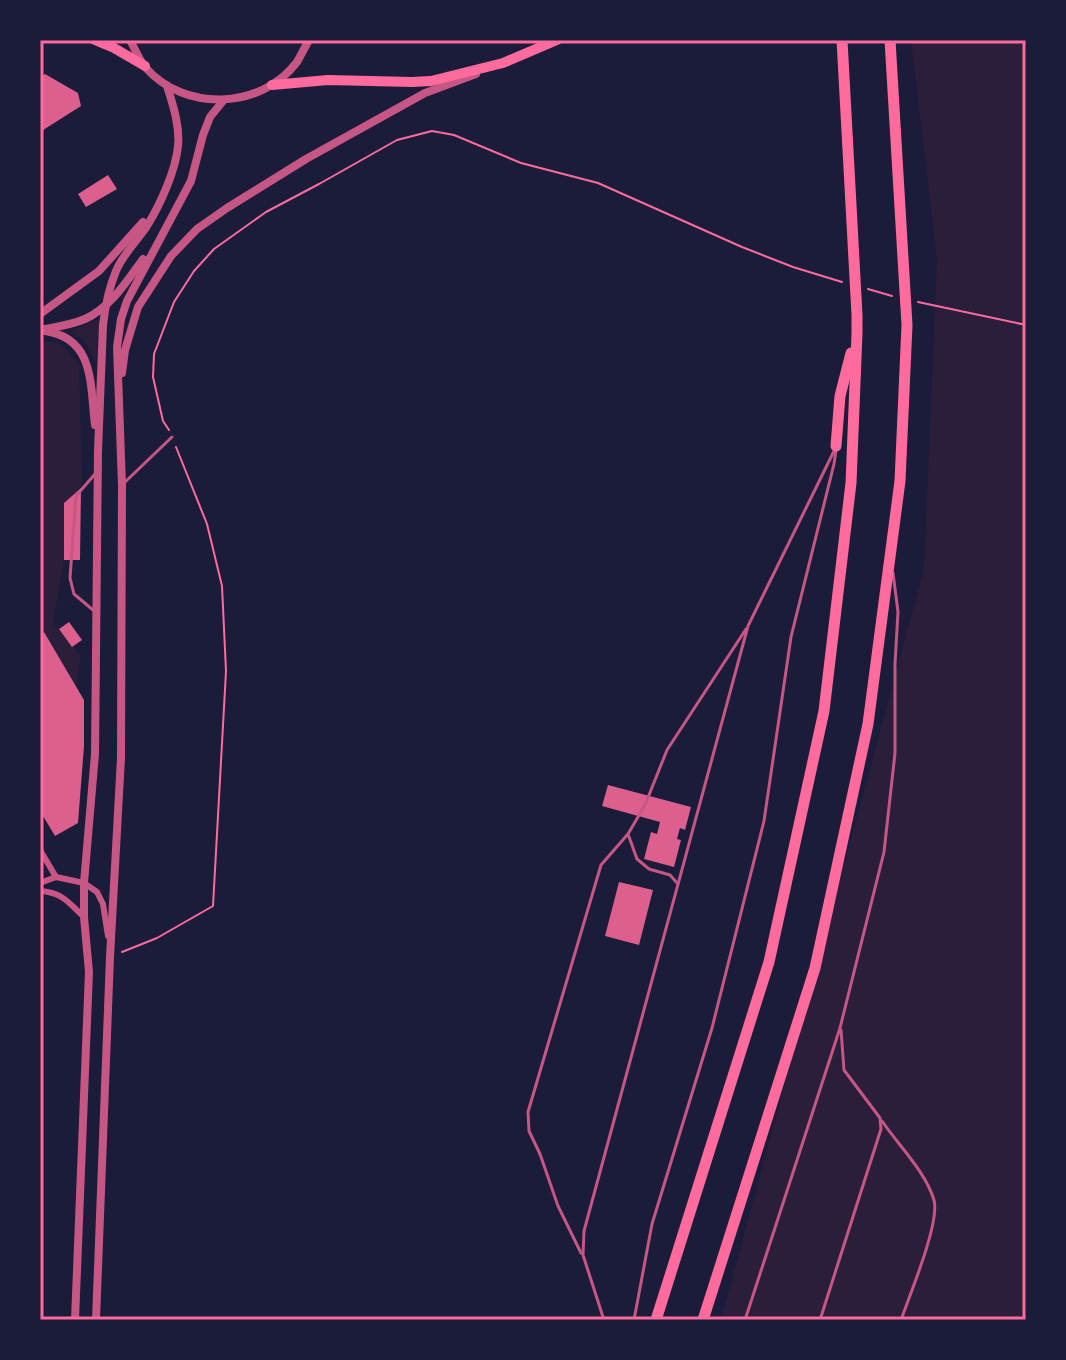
<svg xmlns="http://www.w3.org/2000/svg" width="1066" height="1360" viewBox="0 0 1066 1360" font-family="Poppins,sans-serif">
  <style>
    .green { fill: #2a1e3b }
    .building { fill: #dd5f8e }
    .lines { fill: none; stroke-linecap: round; stroke-linejoin: round }
    .path { stroke: #ff6b9d; stroke-width: 2 }
    .service { stroke: #c65784; stroke-width: 3 }
    .minor { stroke: #c65784; stroke-width: 6 }
    .tertiary { stroke: #c65784; stroke-width: 8 }
    .trunk { stroke: #ff6b9d; stroke-width: 10 }
    .motorway { stroke: #ff6b9d; stroke-width: 11 }
    .neatline { fill: none; stroke: #ff6b9d; stroke-width: 3 }
  </style>
  <rect width="100%" height="100%" fill="#1b1b3a"/>
  <g class="green">
    <path d="M 911,40 L 1026,40 L 1026,1320 L 721,1320 L 924,569 L 937,259 Z"/>
    <path d="M 100,319 L 96,364 L 85,341 L 70,331 Z"/>
    <path d="M 40,341 L 60,343 L 79,364 L 82,485 L 66,501 L 64,560 L 53,624 L 59,629 L 81,657 L 76,686 L 40,625 Z"/>
  </g>
  <g class="building">
    <path d="M 45,74 L 78,93 L 81,106 L 40,132 L 40,77 Z"/>
    <path d="M 108,175 L 117,189 L 86,207 L 78,194 Z"/>
    <path d="M 81,488 L 80,560 L 64,560 L 64,503 Z"/>
    <path d="M 69,622 L 82,640 L 72,647 L 59,629 Z"/>
    <path d="M 44,632 L 84,700 L 84,746 L 78,823 L 55,836 L 43,816 L 40,818 L 40,634 Z"/>
    <path d="M 608,785 L 691,807 L 685,830 L 680,828 L 677,839 L 681,840 L 674,867 L 644,859 L 651,832 L 657,834 L 660,822 L 602,806 Z"/>
    <path d="M 619,882 L 653,890 L 639,945 L 605,936 Z"/>
  </g>
  <g class="lines">
    <g class="path">
      <path d="M 868,289 L 892,296"/>
      <path d="M 918,302 L 1026,325"/>
      <path d="M 169,430 L 163,421 L 153,377 L 154,354 L 174,302 L 194,271 L 214,249 L 266,212 L 319,184 L 397,140 L 432,131 L 454,135 L 521,163 L 598,183 L 742,247 L 793,267 L 842,282"/>
      <path d="M 122,952 L 157,938 L 213,906 L 226,671 L 222,586 L 207,524 L 176,447"/>
    </g>
    <g class="service">
      <path d="M 123,484 L 172,437"/>
      <path d="M 93,610 L 74,594 L 70,578 L 76,496 L 95,474"/>
      <path d="M 628,834 L 637,859 L 649,869 L 670,875 L 678,884"/>
      <path d="M 882,1121 C 899,1146 925,1171 934,1200 C 940,1223 910,1294 901,1320"/>
      <path d="M 581,1253 L 558,1206 L 540,1154 L 529,1131 L 528,1112 L 601,865 L 628,834 L 645,805 L 667,750 L 746,629"/>
      <path d="M 604,1320 L 583,1255 L 584,1231 L 748,626 L 835,449"/>
      <path d="M 634,1320 L 652,1224 L 712,1028 L 764,821 L 791,637 L 834,464 L 836,450"/>
      <path d="M 745,1320 L 840,1028 L 884,852 L 895,753 L 895,664 L 898,612 L 893,573"/>
      <path d="M 820,1320 L 881,1129 L 880,1118 L 844,1070 L 841,1030"/>
    </g>
    <g class="minor">
      <path d="M 40,850 L 56,877"/>
      <path d="M 40,883 L 56,877 L 84,883 L 97,892 L 103,904 L 108,936"/>
      <path d="M 40,891 C 62,892 69,903 84,917"/>
    </g>
    <g class="tertiary">
      <path d="M 130,40 C 135,49 139,59 145,67 C 184,112 261,110 297,62 C 301,55 305,47 309,40"/>
      <path d="M 40,314 L 99,271 L 143,222"/>
      <path d="M 40,330 C 55,327 71,325 85,319 C 111,307 127,281 143,259"/>
      <path d="M 45,331 C 95,338 90,385 95,425"/>
      <path d="M 122,373 L 125,350 L 138,307 L 171,256 L 197,229 L 227,208 L 306,159 L 425,93 L 476,74"/>
      <path d="M 75,1320 L 89,972 L 84,917 L 84,883 L 95,754 L 98,451 L 103,325 C 105,307 109,288 116,271 C 123,254 137,241 147,226 C 160,205 176,170 178,146 C 180,126 173,105 167,86"/>
      <path d="M 96,1320 L 110,957 L 121,758 L 122,485 L 117,347 L 121,319 L 127,301 L 191,181 L 203,135 L 210,117 L 223,101"/>
    </g>
    <g class="trunk">
      <path d="M 95,40 L 114,48 L 145,66"/>
      <path d="M 272,85 L 328,80 L 412,82 L 431,81 L 503,63 L 557,40"/>
    </g>
    <g class="motorway">
      <path d="M 836,446 L 840,396 L 851,353"/>
      <path d="M 656,1320 L 769,962 L 824,711 L 851,483 L 857,333 L 857,315 L 842,40"/>
      <path d="M 703,1320 L 815,968 L 868,724 L 900,481 L 907,325 L 890,40"/>
    </g>
  </g>
  <rect width="1066" height="1360" fill="none" stroke="#1b1b3a" stroke-width="84"/>
  <rect x="42" y="42" width="982" height="1276" class="neatline"/>
</svg>
